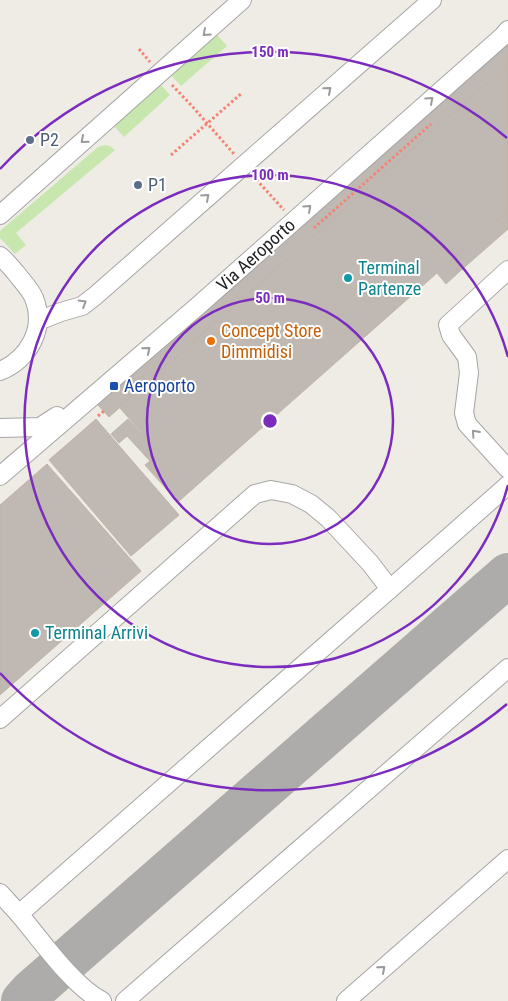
<svg xmlns="http://www.w3.org/2000/svg" width="508" height="1001" viewBox="0 0 508 1001" font-family="'Roboto Condensed',sans-serif">
  <style>
    .grass { fill: #c8e7ae }
    .lines { fill: none; stroke-linecap: round; stroke-linejoin: round }
    .taxiway { stroke: #aeacaa; stroke-width: 44 }
    .building { fill: #c0b8b2; stroke: #c0b4a9 }
    .minor-casing { stroke: #a6a6a6; stroke-width: 20 }
    .path { stroke: #f38372; stroke-width: 3; stroke-dasharray: 2.5 2.5; stroke-linecap: butt }
    .minor { stroke: #fff; stroke-width: 18 }
    .oneway { stroke: #9a9a9a }
    .ring { fill: none; stroke: #7b2cbf; stroke-width: 2.5 }
    .service-dot { fill: #5c6f8a; stroke: #fff; stroke-width: 2 }
    .culture-dot { fill: #0f9aa8; stroke: #fff; stroke-width: 2 }
    .food-dot { fill: #e8710a; stroke: #fff; stroke-width: 2 }
    .transit-dot { fill: #1a4fb4; stroke: #fff; stroke-width: 2 }
    .labels { text-anchor: middle; stroke-width: 4; stroke-linejoin: round; paint-order: stroke }
    .service-label { font-size: 18px; fill: #4e5e75; stroke: #fff; text-anchor: start }
    .street-label { font-size: 18px; fill: #1f1f1f; stroke: #fff }
    .culture-label { font-size: 18px; fill: #0d838f; stroke: #fff; text-anchor: start }
    .food-label { font-size: 18px; fill: #c56008; stroke: #fff; text-anchor: start }
    .transit-label { font-size: 18px; fill: #164399; stroke: #fff; text-anchor: start }
    .centre { fill: #7b2cbf; stroke: #fff; stroke-width: 2.5 }
    .ring-label { font-size: 15px; text-anchor: middle; font-weight: bold; fill: #7b2cbf; stroke: #fff; stroke-width: 4; stroke-linejoin: round; paint-order: stroke }
  </style>
  <rect width="100%" height="100%" fill="#efece6"/>
  <g class="grass">
    <path d="M 217,35 L 227,46 L 181,86 L 171,75 Z"/>
    <path d="M 160,84 L 170,95 L 124,137 L 114,126 Z"/>
    <path d="M 105,145 L 110,146 L 115,150 L 16,233 L 26,245 L 15,254 L 0,238 L 0,231 L 98,147 Z"/>
  </g>
  <g class="lines">
    <path class="taxiway" d="M 23,1001 L 31,992 L 508,575"/>
  </g>
  <g class="building">
    <path d="M 508,40 L 508,65 L 109,417 L 96,403 Z"/>
    <path d="M 508,65 L 508,211 L 450,262 L 459,272 L 446,284 L 437,273 L 178,502 L 145,465 L 160,453 L 119,407 Z"/>
    <path d="M 508,211 L 508,229 L 459,272 L 450,262 Z"/>
    <path d="M 96,419 L 179,515 L 131,556 L 49,460 Z"/>
    <path d="M 128,419 L 160,453 L 150,461 L 127,436 L 119,443 L 111,434 Z"/>
    <path d="M 47,464 L 141,571 L 0,695 L 0,505 Z"/>
  </g>
  <g class="lines">
    <defs>
      <g id="minor">
        <path d="M 0,215 L 242,0"/>
        <path d="M 0,256 C 6,261 11,267 16,273 C 22,281 30,289 34,298 C 46,328 29,359 0,371"/>
        <path d="M 508,270 L 448,325 L 451,335 L 467,357 L 469,373 L 464,413 L 467,424 L 508,469"/>
        <path d="M 38,321 L 61,312 L 82,306 L 95,296 L 432,0"/>
        <path d="M 0,428 L 40,427 L 57,416"/>
        <path d="M 0,476 L 199,305 L 503,36 L 508,30"/>
        <path d="M 390,589 L 508,485"/>
        <path d="M 0,719 L 255,494 L 271,490 L 292,494 L 311,504 L 328,518 L 370,563 L 390,589 L 19,914 L 0,893"/>
        <path d="M 19,914 C 41,940 73,986 102,1001"/>
        <path d="M 125,1001 L 508,668"/>
        <path d="M 346,1001 L 508,859"/>
      </g>
    </defs>
    <use href="#minor" class="minor-casing"/>
    <g class="path">
      <path d="M 139,49 L 150,62"/>
      <path d="M 172,85 L 192,106 L 234,154"/>
      <path d="M 171,155 L 242,93"/>
      <path d="M 253,176 L 284,210"/>
      <path d="M 314,228 L 431,124"/>
      <path d="M 98,416 L 104,411"/>
    </g>
    <use href="#minor" class="minor"/>
  </g>
  <defs><path id="oneway-chevron" d="M-2-3.5L2.5 0L-2 3.5" fill="none" stroke-width="1.6" stroke-linecap="round" stroke-linejoin="round" transform="scale(1.25)"/></defs>
  <g class="oneway">
    <use href="#oneway-chevron" transform="translate(206 33) rotate(138)"/>
    <use href="#oneway-chevron" transform="translate(328 90) rotate(-41)"/>
    <use href="#oneway-chevron" transform="translate(430 100) rotate(-42)"/>
    <use href="#oneway-chevron" transform="translate(84 140) rotate(139)"/>
    <use href="#oneway-chevron" transform="translate(206 197) rotate(-42)"/>
    <use href="#oneway-chevron" transform="translate(308 208) rotate(-42)"/>
    <use href="#oneway-chevron" transform="translate(83 303) rotate(-31)"/>
    <use href="#oneway-chevron" transform="translate(147 350) rotate(-40)"/>
    <use href="#oneway-chevron" transform="translate(475 433) rotate(-132)"/>
    <use href="#oneway-chevron" transform="translate(382 969) rotate(-41)"/>
  </g>
  <g class="ring">
    <circle cx="270" cy="421" r="123"/>
    <path d="M508 485A246 246 0 1 1 508 357"/>
    <path d="M507 704A369 369 0 0 1 0 673M0 169A369 369 0 0 1 507 138"/>
  </g>
  <g class="service-dot">
    <circle cx="30" cy="140" r="5"/>
    <circle cx="138" cy="185" r="5"/>
  </g>
  <g class="culture-dot">
    <circle cx="348" cy="278" r="5"/>
    <circle cx="35" cy="633" r="5"/>
  </g>
  <circle class="food-dot" cx="211" cy="341" r="5"/>
  <rect class="transit-dot" x="109" y="381" width="10" height="10" rx="2.5"/>
  <g class="labels">
    <g class="service-label">
      <text x="40" y="146">P2</text>
      <text x="148" y="191">P1</text>
    </g>
    <g class="street-label">
      <text transform="translate(256 255) rotate(-42)" y="6">Via Aeroporto</text>
    </g>
    <g class="culture-label">
      <text x="358" y="274">Terminal<tspan x="358" dy="21">Partenze</tspan></text>
      <text x="45" y="639">Terminal Arrivi</text>
    </g>
    <g class="food-label">
      <text x="221" y="337">Concept Store<tspan x="221" dy="21">Dimmidisi</tspan></text>
    </g>
    <g class="transit-label">
      <text x="124" y="392">Aeroporto</text>
    </g>
  </g>
  <circle cx="270" cy="421" r="8" class="centre"/>
  <g class="ring-label">
    <text x="270" y="57">150 m</text>
    <text x="270" y="180">100 m</text>
    <text x="270" y="303">50 m</text>
  </g>
</svg>
